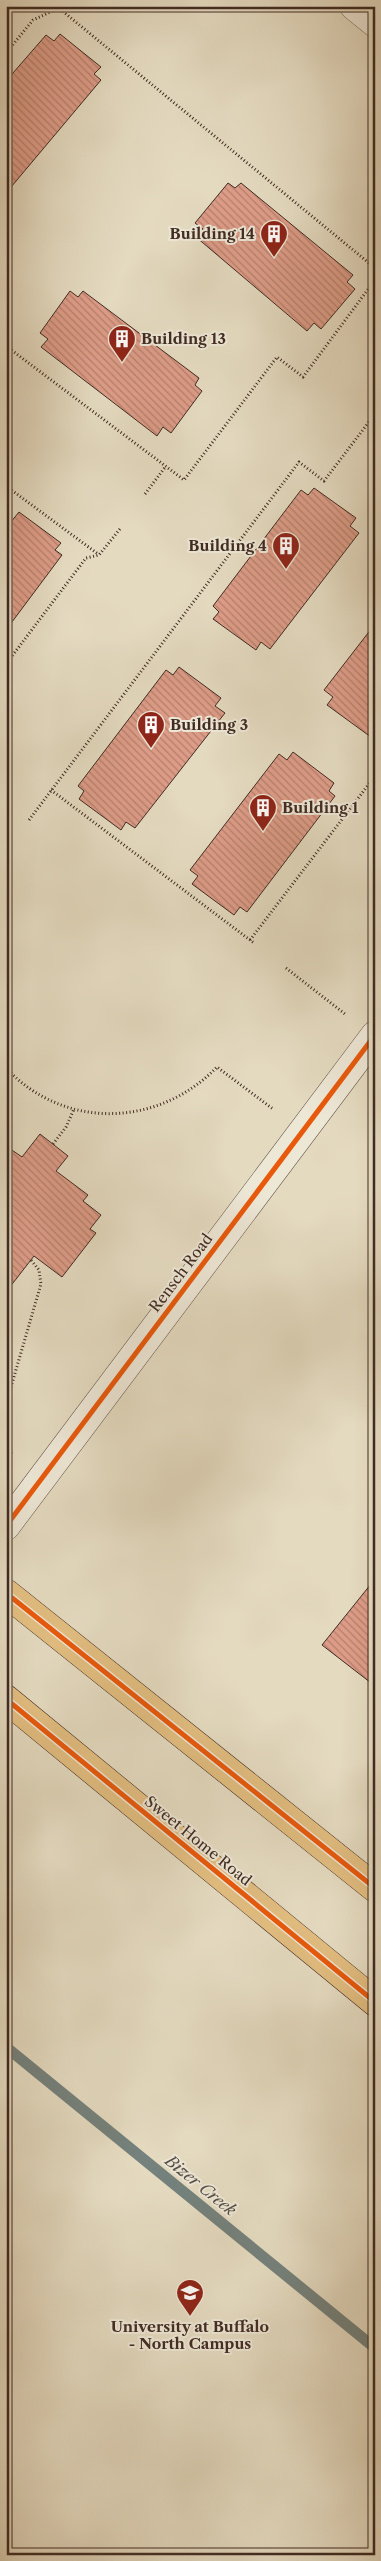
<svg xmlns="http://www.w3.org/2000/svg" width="381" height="2561" viewBox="0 0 381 2561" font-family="'Libre Caslon Text',serif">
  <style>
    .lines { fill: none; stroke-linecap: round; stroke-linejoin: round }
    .stream { stroke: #74817c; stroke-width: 11 }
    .building { fill: url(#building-back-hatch); stroke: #402b23 }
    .minor-casing { stroke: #69574a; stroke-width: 29 }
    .major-casing { stroke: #402b23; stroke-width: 29 }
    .path { stroke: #402b23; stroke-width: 3; stroke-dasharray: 1 2.5; stroke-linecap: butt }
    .minor { stroke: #ede7d6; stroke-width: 28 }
    .major { stroke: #e2bd80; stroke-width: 28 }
    .cycleway-casing { stroke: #ede7d6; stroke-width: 8 }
    .cycleway { stroke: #e8590c; stroke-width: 5 }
    .labels { text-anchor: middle; stroke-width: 4; stroke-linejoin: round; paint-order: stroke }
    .poi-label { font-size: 15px; font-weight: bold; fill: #402b23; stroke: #ede7d6; text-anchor: start }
    .street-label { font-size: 15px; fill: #402b23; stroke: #ede7d6 }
    .water-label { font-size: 16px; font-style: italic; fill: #564f48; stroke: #ede7d6 }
  </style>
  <defs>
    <pattern id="building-back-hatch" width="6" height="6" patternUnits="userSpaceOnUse" patternTransform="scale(1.25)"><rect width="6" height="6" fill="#dd9c87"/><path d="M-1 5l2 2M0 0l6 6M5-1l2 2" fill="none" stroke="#b57f6e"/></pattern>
  </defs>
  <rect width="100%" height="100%" fill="#e4dac0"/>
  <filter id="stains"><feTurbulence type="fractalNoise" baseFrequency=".004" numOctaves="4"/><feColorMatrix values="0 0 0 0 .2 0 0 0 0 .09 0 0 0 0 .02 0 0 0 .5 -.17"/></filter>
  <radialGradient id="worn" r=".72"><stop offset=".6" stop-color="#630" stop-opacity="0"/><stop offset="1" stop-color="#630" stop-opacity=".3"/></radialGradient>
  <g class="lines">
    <path class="stream" d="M 6,2047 L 375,2348"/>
  </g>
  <g class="building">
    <path d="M 60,34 L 101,67 L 94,74 L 101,80 L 6,193 L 6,81 L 46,35 L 54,41 Z"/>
    <path d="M 228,183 L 235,188 L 241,183 L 353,275 L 347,282 L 355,289 L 321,329 L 314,323 L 307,331 L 196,237 L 203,229 L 195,223 Z"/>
    <path d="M 70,291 L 78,297 L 83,291 L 199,378 L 195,385 L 202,391 L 171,433 L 163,427 L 157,436 L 41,347 L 48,339 L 40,333 Z"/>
    <path d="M 314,488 L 356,518 L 350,526 L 359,533 L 270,649 L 261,642 L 256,650 L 213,619 L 219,612 L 213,606 L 301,490 L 308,495 Z"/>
    <path d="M 19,512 L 61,543 L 55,550 L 62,555 L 6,630 L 6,528 Z"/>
    <path d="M 375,624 L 375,740 L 327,705 L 333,697 L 324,690 Z"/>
    <path d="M 179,667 L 221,698 L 215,706 L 225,713 L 135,828 L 126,822 L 121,830 L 79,799 L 84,791 L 78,786 L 166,670 L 173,675 Z"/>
    <path d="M 293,752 L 334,783 L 329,791 L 335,796 L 247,912 L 240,907 L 234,915 L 192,884 L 198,876 L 190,870 L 279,754 L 287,760 Z"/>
    <path d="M 40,1134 L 68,1156 L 56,1171 L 88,1195 L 83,1201 L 101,1215 L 90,1229 L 96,1233 L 62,1277 L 34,1256 L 6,1292 L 6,1146 L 22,1157 Z"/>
    <path d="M 375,1579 L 375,1686 L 322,1645 Z"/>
  </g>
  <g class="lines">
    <defs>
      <g id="minor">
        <path d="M 354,6 L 375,23"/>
        <path d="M 6,1526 L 375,1035"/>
      </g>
      <g id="major">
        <path d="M 6,1593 L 375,1888"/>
        <path d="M 6,1699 L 375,2002"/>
      </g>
    </defs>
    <use href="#minor" class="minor-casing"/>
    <use href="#major" class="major-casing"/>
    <g class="path">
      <path d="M 60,9 L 375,268"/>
      <path d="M 6,53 L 33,20 L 63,6"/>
      <path d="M 6,346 L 184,480 L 277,357 L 303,377 L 375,280"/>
      <path d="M 6,486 L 98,554"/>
      <path d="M 145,494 L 166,466"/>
      <path d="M 6,664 L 86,558 L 99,555 L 120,529"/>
      <path d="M 51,790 L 254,943"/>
      <path d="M 29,820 L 299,462 L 324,481 L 375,414"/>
      <path d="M 250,940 L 375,776"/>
      <path d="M 286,968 L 345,1014"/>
      <path d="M 6,1068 C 65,1131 159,1127 217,1067 L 273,1109"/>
      <path d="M 53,1144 L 66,1127 L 74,1109"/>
      <path d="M 6,1404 L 41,1284 L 39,1270 L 31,1260"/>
      <path d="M 6,1449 L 12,1454"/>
    </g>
    <use href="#minor" class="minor"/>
    <use href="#major" class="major"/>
    <defs>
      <g id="cycleway">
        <path d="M 6,1526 L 375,1035"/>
        <path d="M 6,1593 L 375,1888"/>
        <path d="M 6,1699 L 375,2002"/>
      </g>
    </defs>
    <use href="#cycleway" class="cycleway-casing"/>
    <use href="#cycleway" class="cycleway"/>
  </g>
  <defs>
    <symbol id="building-pin" viewBox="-11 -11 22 30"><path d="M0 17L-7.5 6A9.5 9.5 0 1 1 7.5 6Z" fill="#8f2418" stroke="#ede7d6"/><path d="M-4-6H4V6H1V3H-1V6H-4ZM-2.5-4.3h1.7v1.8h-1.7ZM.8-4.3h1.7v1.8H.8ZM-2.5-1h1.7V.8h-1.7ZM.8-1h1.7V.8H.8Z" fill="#fff"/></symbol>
    <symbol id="university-pin" viewBox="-11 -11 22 30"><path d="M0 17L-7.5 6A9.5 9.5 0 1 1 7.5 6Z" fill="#8f2418" stroke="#ede7d6"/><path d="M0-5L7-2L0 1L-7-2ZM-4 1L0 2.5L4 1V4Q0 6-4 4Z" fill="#fff"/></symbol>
  </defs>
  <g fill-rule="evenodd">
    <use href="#building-pin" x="258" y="218" width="32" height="43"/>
    <use href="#building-pin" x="106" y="323" width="32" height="43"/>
    <use href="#building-pin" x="270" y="530" width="32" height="43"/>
    <use href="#building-pin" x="135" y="709" width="32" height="43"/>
    <use href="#building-pin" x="247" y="792" width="32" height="43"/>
    <use href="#university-pin" x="174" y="2277" width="32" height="43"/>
  </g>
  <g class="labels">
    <g class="poi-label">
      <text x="255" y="239" text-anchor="end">Building 14</text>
      <text x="141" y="344">Building 13</text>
      <text x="267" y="551" text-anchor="end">Building 4</text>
      <text x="170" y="730">Building 3</text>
      <text x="282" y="813">Building 1</text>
      <text x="190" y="2332" text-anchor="middle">University at Buffalo<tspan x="190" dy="17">- North Campus</tspan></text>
    </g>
    <g class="street-label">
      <text transform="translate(181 1273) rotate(-53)" y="5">Rensch Road</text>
      <text transform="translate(198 1841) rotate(39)" y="5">Sweet Home Road</text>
    </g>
    <g class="water-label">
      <text transform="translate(201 2185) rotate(39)" y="6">Bizer Creek</text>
    </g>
  </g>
  <rect width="381" height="2561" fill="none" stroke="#e4dac0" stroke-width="25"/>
  <rect x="8" y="8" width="366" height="2546" fill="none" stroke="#402b23" stroke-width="2.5"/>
  <rect x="12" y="12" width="356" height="2536" fill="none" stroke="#402b23"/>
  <rect width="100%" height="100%" filter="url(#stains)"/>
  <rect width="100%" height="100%" fill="url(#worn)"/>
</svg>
